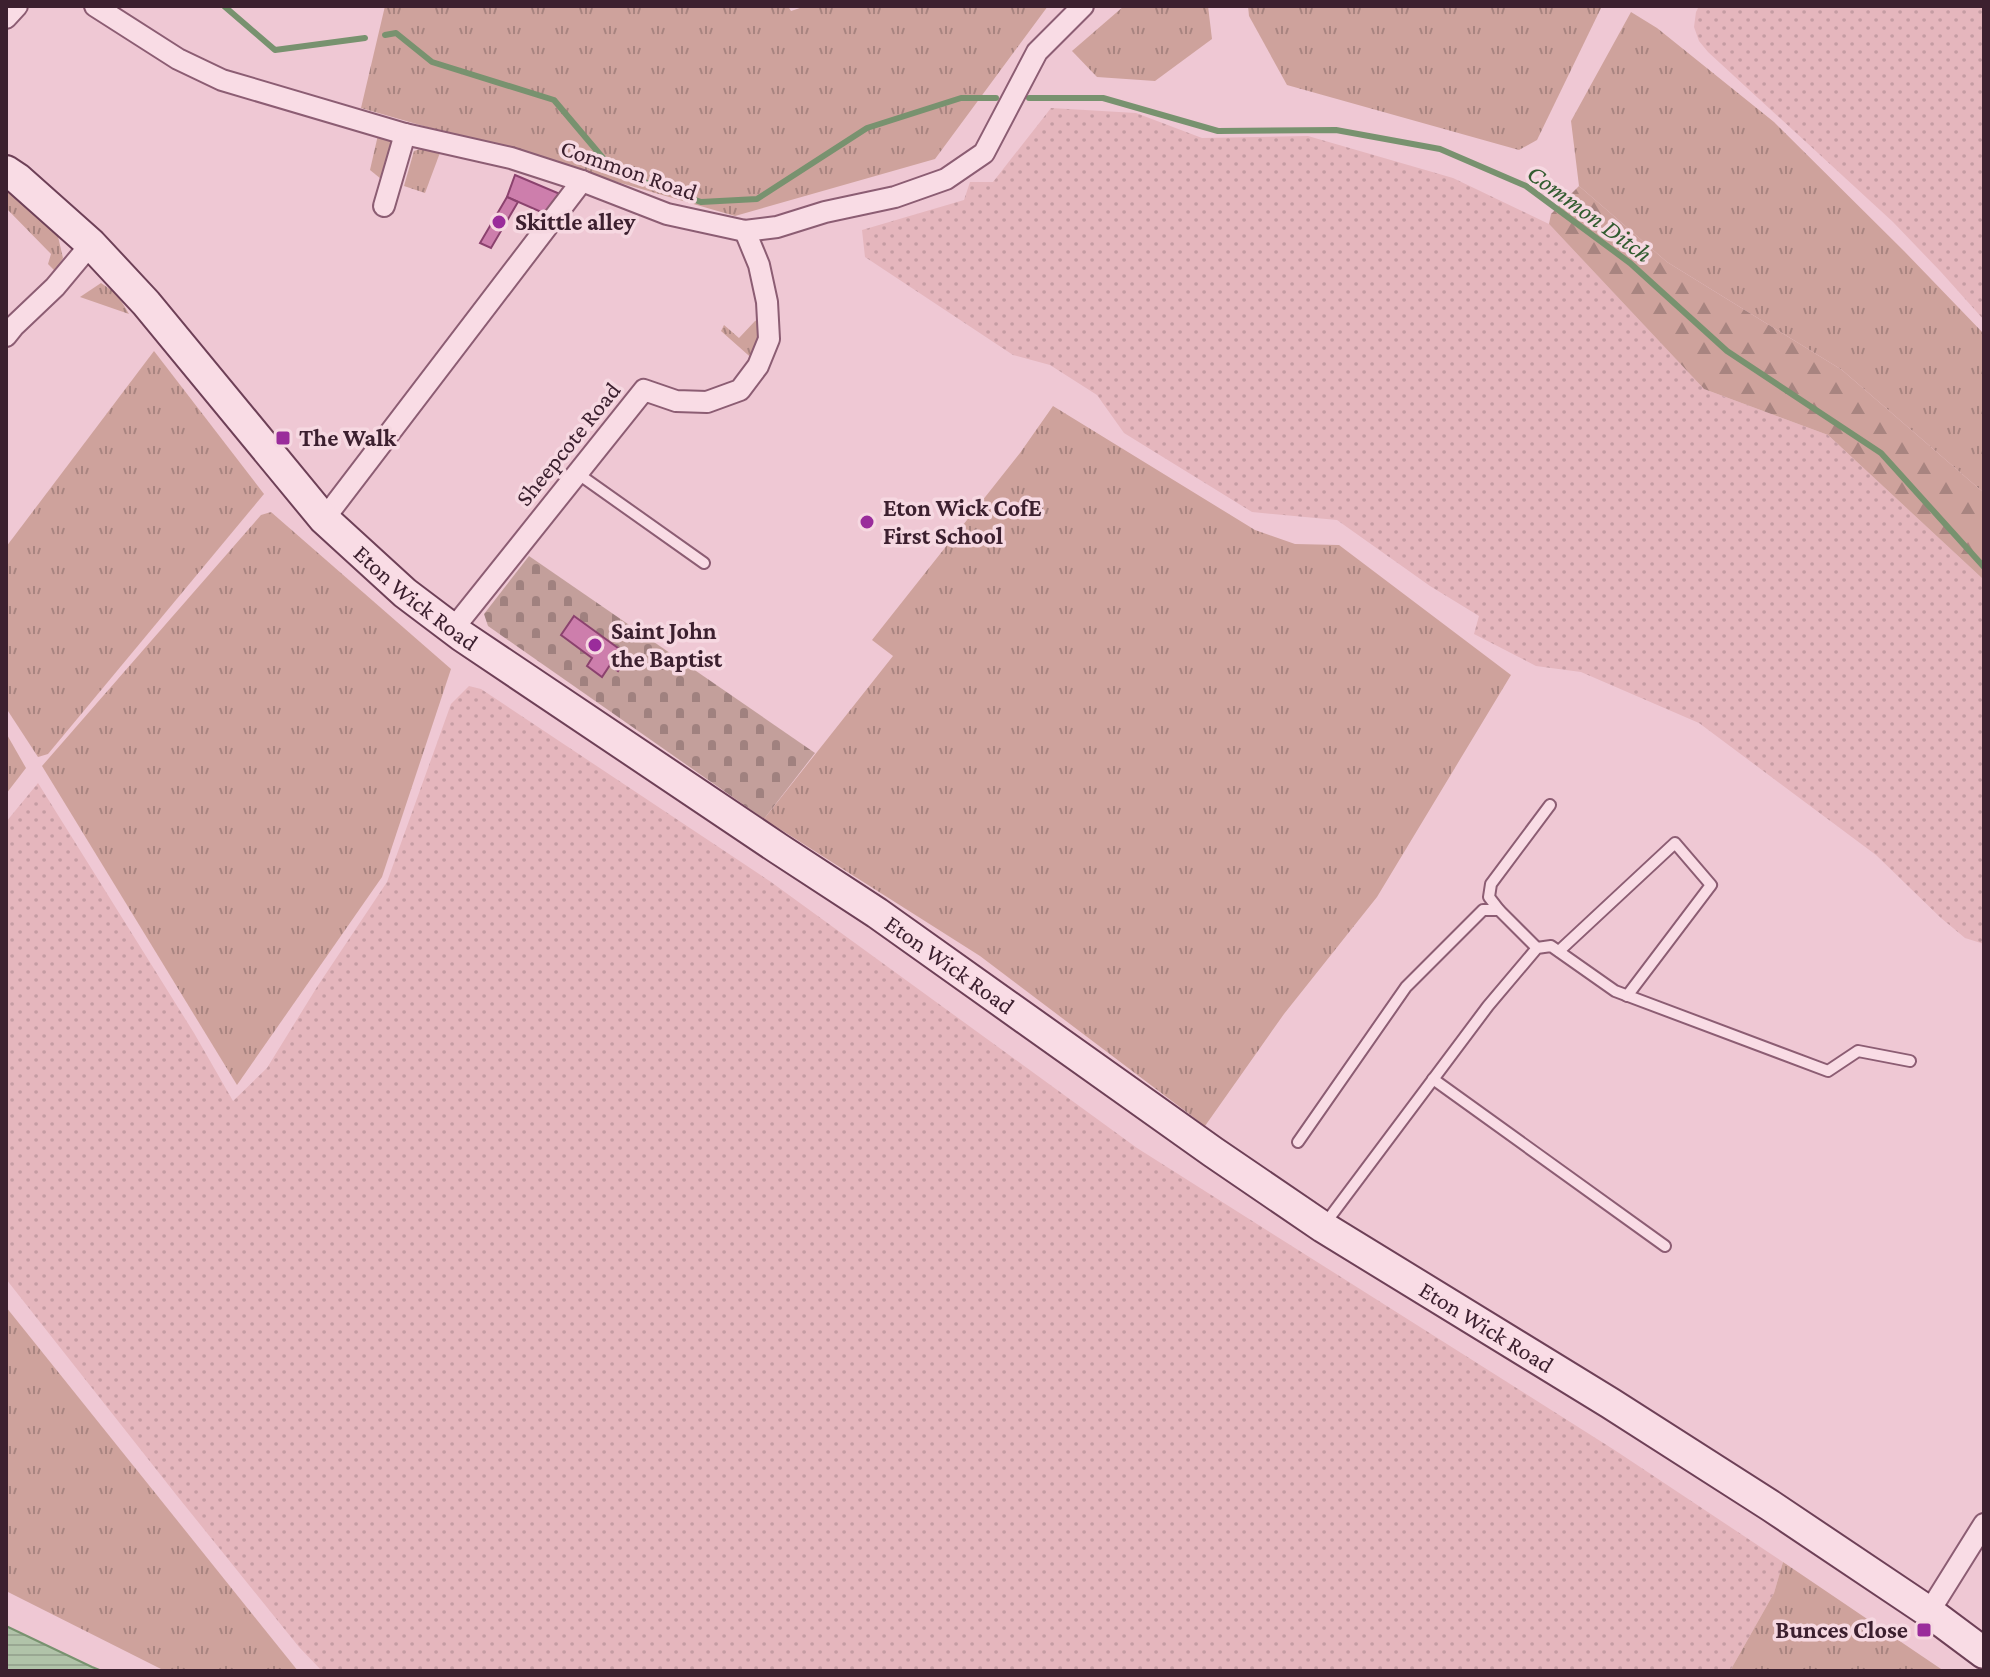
<svg xmlns="http://www.w3.org/2000/svg" width="1990" height="1677" viewBox="0 0 1990 1677" font-family="'Crimson Pro',serif">
  <style>
    .farmland { fill: url(#farmland-dots) }
    .grass { fill: url(#grass-tufts) }
    .forest { fill: url(#forest-firs) }
    .cemetery { fill: url(#cemetery-stones) }
    .water { fill: url(#water-rules); stroke: #78926f; stroke-width: 2 }
    .lines { fill: none; stroke-linecap: round; stroke-linejoin: round }
    .stream { stroke: #78926f; stroke-width: 6 }
    .building { fill: #cd7eac; stroke: #8b426e; stroke-width: 2 }
    .service-casing { stroke: #8c5d73; stroke-width: 14 }
    .minor-casing { stroke: #8c5d73; stroke-width: 24 }
    .secondary-casing { stroke: #6e4057; stroke-width: 34 }
    .service { stroke: #f9dce5; stroke-width: 10 }
    .minor { stroke: #f9dce5; stroke-width: 20 }
    .secondary { stroke: #f9dce5; stroke-width: 30 }
    .poi-dot { fill: #9a2c9b; stroke: #f6d8e1; stroke-width: 3 }
    .labels { text-anchor: middle; stroke-width: 7; stroke-linejoin: round; paint-order: stroke }
    .street-label { font-size: 24px; fill: #3c202f; stroke: #f6d8e1 }
    .poi-label { font-size: 24px; font-weight: bold; fill: #3c202f; stroke: #f6d8e1; text-anchor: start }
    .water-label { font-size: 26px; font-style: italic; fill: #325c30; stroke: #f6d8e1 }
  </style>
  <defs>
    <pattern id="farmland-dots" width="8" height="8" patternUnits="userSpaceOnUse" patternTransform="scale(2)"><rect width="8" height="8" fill="#e5b6bd"/><path d="M2 2h.1M6 6h.1" fill="none" stroke="#c59ca3" stroke-width="1.8" stroke-linecap="round"/></pattern>
    <pattern id="grass-tufts" width="24" height="20" patternUnits="userSpaceOnUse" patternTransform="scale(2)"><rect width="24" height="20" fill="#cea29c"/><path d="M3 7l-1-3M5 7V3M7 7l1-3M15 17l-1-3M17 17v-4M19 17l1-3" fill="none" stroke="#a88480"/></pattern>
    <pattern id="forest-firs" width="22" height="20" patternUnits="userSpaceOnUse" patternTransform="scale(2)"><rect width="22" height="20" fill="#cea29c"/><path d="M5 1l3.5 6h-7zM16 11l3.5 6h-7z" fill="#a88480"/></pattern>
    <pattern id="cemetery-stones" width="16" height="16" patternUnits="userSpaceOnUse" patternTransform="scale(2)"><rect width="16" height="16" fill="#c39f9b"/><path d="M2 7V4a2 2 0 0 1 4 0v3zM10 15v-3a2 2 0 0 1 4 0v3z" fill="#a0817f"/></pattern>
    <pattern id="water-rules" width="6" height="5" patternUnits="userSpaceOnUse" patternTransform="scale(2)"><rect width="6" height="5" fill="#b1c3a9"/><path d="M0 2.5h6" fill="none" stroke="#99a792"/></pattern>
  </defs>
  <rect width="100%" height="100%" fill="#efc8d4"/>
  <g class="farmland">
    <path d="M 1699,6 L 1984,6 L 1984,320 L 1941,272 L 1893,222 L 1708,52 L 1699,41 L 1694,27 L 1696,12 Z"/>
    <path d="M 1051,108 L 1136,113 L 1202,138 L 1308,136 L 1453,178 L 1549,224 L 1704,389 L 1828,435 L 1984,580 L 1984,944 L 1965,938 L 1941,918 L 1876,855 L 1699,723 L 1581,672 L 1536,666 L 1474,634 L 1479,616 L 1430,586 L 1337,520 L 1252,512 L 1124,433 L 1097,395 L 1050,365 L 1013,355 L 865,257 L 862,230 L 964,200 L 970,182 L 993,182 Z"/>
    <path d="M 469,686 L 481,689 L 771,882 L 1137,1148 L 1616,1451 L 1783,1562 L 1774,1593 L 1730,1671 L 322,1671 L 299,1647 L 178,1497 L 6,1279 L 6,822 L 38,783 L 194,1033 L 233,1101 L 267,1068 L 317,987 L 387,882 L 451,704 Z"/>
  </g>
  <g class="grass">
    <path d="M 385,6 L 788,6 L 791,11 L 806,6 L 1048,6 L 935,159 L 735,216 L 361,108 Z"/>
    <path d="M 1124,6 L 1208,6 L 1212,39 L 1155,81 L 1097,77 L 1072,51 Z"/>
    <path d="M 1248,6 L 1602,6 L 1537,140 L 1519,150 L 1287,85 L 1249,16 Z"/>
    <path d="M 1631,12 L 1657,28 L 1774,122 L 1904,251 L 1984,334 L 1984,493 L 1842,370 L 1667,262 L 1579,186 L 1571,121 Z"/>
    <path d="M 378,135 L 393,138 L 401,149 L 386,183 L 370,170 Z"/>
    <path d="M 426,147 L 441,150 L 425,193 L 404,186 L 414,151 Z"/>
    <path d="M 6,186 L 56,228 L 63,258 L 55,271 L 48,264 L 51,254 L 6,208 Z"/>
    <path d="M 101,283 L 117,294 L 129,314 L 80,297 Z"/>
    <path d="M 763,317 L 756,362 L 721,331 L 724,325 L 739,338 L 755,321 Z"/>
    <path d="M 154,351 L 264,494 L 48,754 L 38,757 L 6,708 L 6,547 Z"/>
    <path d="M 1053,406 L 1255,530 L 1295,544 L 1339,545 L 1511,675 L 1377,897 L 1284,1014 L 1205,1126 L 980,956 L 764,819 L 893,656 L 872,640 L 1020,453 Z"/>
    <path d="M 271,512 L 451,669 L 382,877 L 237,1085 L 42,766 L 261,515 Z"/>
    <path d="M 6,733 L 26,768 L 6,794 Z"/>
    <path d="M 6,1307 L 298,1671 L 165,1671 L 6,1591 Z"/>
    <path d="M 1783,1562 L 1944,1671 L 1730,1671 L 1774,1593 Z"/>
  </g>
  <path class="forest" d="M 1579,186 L 1667,262 L 1842,370 L 1984,493 L 1984,580 L 1828,435 L 1704,389 L 1549,224 L 1551,214 Z"/>
  <path class="cemetery" d="M 529,556 L 815,753 L 764,819 L 488,626 L 484,614 Z"/>
  <path class="water" d="M 6,1626 L 92,1667 L 102,1671 L 6,1671 Z"/>
  <g class="lines">
    <g class="stream">
      <path d="M 224,6 L 275,50 L 365,38"/>
      <path d="M 385,35 L 396,33 L 432,62 L 554,100 L 614,171 L 701,202 L 757,199 L 867,128 L 961,98 L 996,98"/>
      <path d="M 1029,98 L 1103,98 L 1218,131 L 1336,130 L 1440,149 L 1526,186 L 1630,263 L 1727,351 L 1881,453 L 1984,567"/>
    </g>
  </g>
  <g class="building">
    <path d="M 515,175 L 560,194 L 548,215 L 507,197 Z"/>
    <path d="M 507,197 L 518,202 L 491,248 L 480,243 Z"/>
    <path d="M 574,616 L 629,656 L 618,671 L 610,665 L 602,677 L 587,666 L 592,658 L 561,635 Z"/>
  </g>
  <g class="lines">
    <defs>
      <g id="service">
        <path d="M 577,473 L 704,563"/>
        <path d="M 1537,948 L 1499,910 L 1489,897 L 1491,884 L 1550,805"/>
        <path d="M 1559,951 L 1675,843 L 1711,885 L 1627,996"/>
        <path d="M 1433,1079 L 1665,1246"/>
        <path d="M 1298,1142 L 1406,987 L 1483,910 L 1499,910"/>
        <path d="M 1324,1225 L 1488,1006 L 1537,948 L 1551,946 L 1615,991 L 1828,1071 L 1858,1051 L 1910,1061"/>
      </g>
      <g id="minor">
        <path d="M 95,6 L 178,59 L 222,80 L 405,134 L 511,158 L 582,181 L 667,214 L 745,231 L 777,227 L 825,212 L 895,197 L 946,179 L 984,153 L 1037,52 L 1083,6"/>
        <path d="M 6,18 L 17,6"/>
        <path d="M 384,206 L 405,134"/>
        <path d="M 6,336 L 14,326 L 55,287 L 91,244"/>
        <path d="M 324,519 L 582,181"/>
        <path d="M 453,629 L 644,390 L 676,401 L 707,402 L 740,390 L 758,366 L 769,339 L 767,302 L 759,265 L 745,231"/>
        <path d="M 1929,1612 L 1984,1524"/>
      </g>
      <g id="secondary">
        <path id="s1" d="M 6,171 L 18,179 L 91,244 L 146,303 L 324,519 L 405,593 L 462,636 L 779,849 L 877,913 L 1213,1152 L 1323,1227 L 1610,1403 L 1771,1506 L 1929,1612 L 1984,1653"/>
      </g>
    </defs>
    <use href="#service" class="service-casing"/>
    <use href="#minor" class="minor-casing"/>
    <use href="#secondary" class="secondary-casing"/>
    <use href="#service" class="service"/>
    <use href="#minor" class="minor"/>
    <use href="#secondary" class="secondary"/>
  </g>
  <g class="poi-dot">
    <circle cx="499" cy="222" r="8"/>
    <rect x="275" y="430" width="16" height="16" rx="4"/>
    <circle cx="867" cy="522" r="8"/>
    <circle cx="595" cy="645" r="8"/>
    <rect x="1916" y="1622" width="16" height="16" rx="4"/>
  </g>
  <g class="labels">
    <g class="street-label">
      <text transform="translate(629 170) rotate(19)" y="8">Common Road</text>
      <text transform="translate(568 444) rotate(-51)" y="8">Sheepcote Road</text>
      <text dy="8" stroke="none"><textPath href="#s1" startOffset="594">Eton Wick Road</textPath></text>
      <text dy="8" stroke="none"><textPath href="#s1" startOffset="1242">Eton Wick Road</textPath></text>
      <text dy="8" stroke="none"><textPath href="#s1" startOffset="1890">Eton Wick Road</textPath></text>
    </g>
    <g class="poi-label">
      <text x="515" y="230">Skittle alley</text>
      <text x="299" y="446">The Walk</text>
      <text x="883" y="516">Eton Wick CofE<tspan x="883" dy="28">First School</tspan></text>
      <text x="611" y="639">Saint John<tspan x="611" dy="28">the Baptist</tspan></text>
      <text x="1908" y="1638" text-anchor="end">Bunces Close</text>
    </g>
    <g class="water-label">
      <text transform="translate(1590 213) rotate(36)" y="9">Common Ditch</text>
    </g>
  </g>
  <rect width="1990" height="1677" fill="none" stroke="#3c202f" stroke-width="16"/>
</svg>
